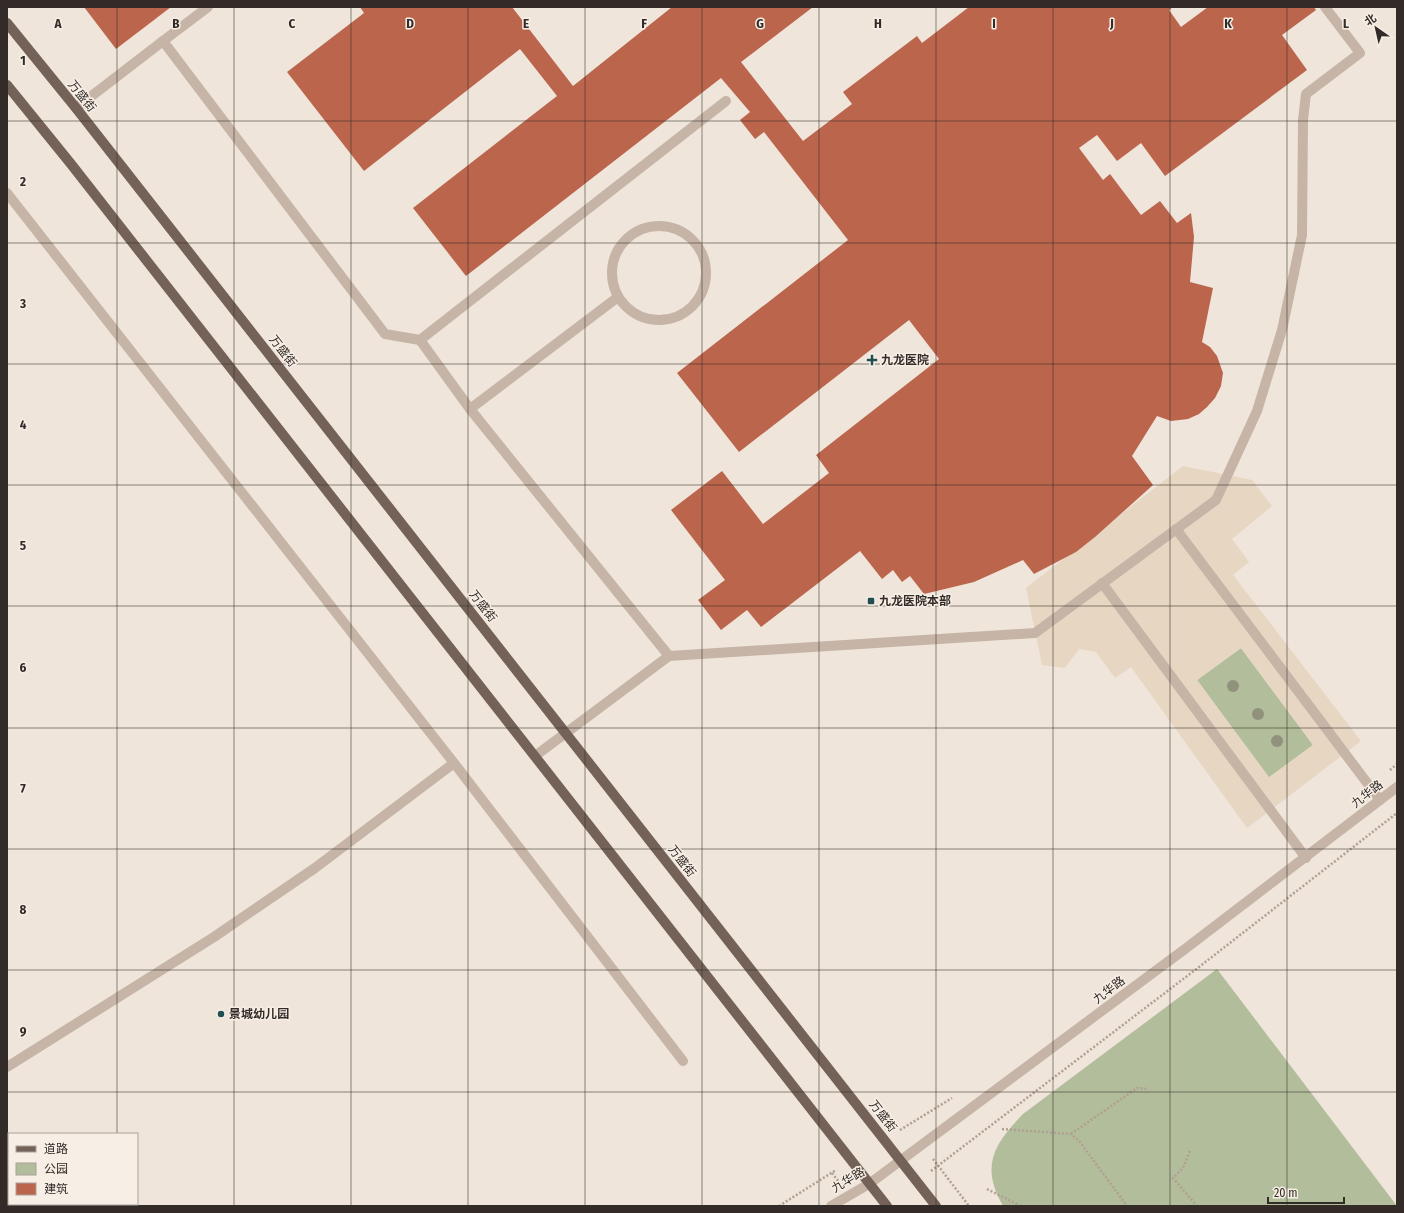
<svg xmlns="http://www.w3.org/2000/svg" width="1404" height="1213" viewBox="0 0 1404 1213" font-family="'Fira Sans Condensed','Noto Sans SC',sans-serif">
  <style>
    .green { fill: #b2bd9c }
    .plaza { fill: #e6d6c2; fill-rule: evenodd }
    .building { fill: #bb654c }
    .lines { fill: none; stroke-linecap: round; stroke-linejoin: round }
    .path { stroke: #b19f92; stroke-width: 2.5; stroke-dasharray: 2 2; stroke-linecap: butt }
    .minor { stroke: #c6b5a7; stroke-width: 10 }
    .major { stroke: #746259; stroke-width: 10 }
    .tree { fill: #90927b }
    .grid { fill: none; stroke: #332b27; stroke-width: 1; stroke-opacity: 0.55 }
    .poi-dot { fill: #204e51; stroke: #f7efe6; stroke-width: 1.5 }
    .labels { text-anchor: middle; stroke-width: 3; stroke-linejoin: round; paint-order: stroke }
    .street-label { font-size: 12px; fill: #332b27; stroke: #f7efe6 }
    .poi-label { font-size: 12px; font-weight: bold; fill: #332b27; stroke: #f7efe6; text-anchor: start }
    .grid-label { font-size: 13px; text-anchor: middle; font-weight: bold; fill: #332b27; stroke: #f7efe6; stroke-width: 3; stroke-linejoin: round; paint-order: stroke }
  </style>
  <rect width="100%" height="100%" fill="#efe5da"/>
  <g class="green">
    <path d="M 1241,648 L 1313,745 L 1269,778 L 1197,680 Z"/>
    <path d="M 1217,969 L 1397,1206 L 1003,1206 C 980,1166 994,1144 1023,1114 Z"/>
  </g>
  <path class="plaza" d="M 1183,466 L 1252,480 L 1272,506 L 1232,539 L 1249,562 L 1233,575 L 1361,741 L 1247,828 L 1131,667 L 1115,678 L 1096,652 L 1079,649 L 1065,668 L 1042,665 L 1026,588 ZM 1241,648 L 1313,745 L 1269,777 L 1197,680 Z"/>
  <g class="building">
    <path d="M 84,7 L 171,7 L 116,49 Z"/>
    <path d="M 360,7 L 512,7 L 573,86 L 672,7 L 813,7 L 741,62 L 803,141 L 852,104 L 843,92 L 917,36 L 922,43 L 969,7 L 1173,7 L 1169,10 L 1181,27 L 1208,7 L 1314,7 L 1316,10 L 1282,35 L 1307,70 L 1165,176 L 1141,143 L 1117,161 L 1097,135 L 1079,148 L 1103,180 L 1110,174 L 1141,215 L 1160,201 L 1177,223 L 1191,213 L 1194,237 L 1190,282 L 1213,288 L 1202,342 L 1210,347 L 1217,356 L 1223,373 L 1221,386 L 1215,398 L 1207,407 L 1199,414 L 1188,419 L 1171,421 L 1157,416 L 1132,456 L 1153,485 L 1095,537 L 1076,552 L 1034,574 L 1023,560 L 974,582 L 924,594 L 910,576 L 902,582 L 893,570 L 882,579 L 860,551 L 761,627 L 747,610 L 721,630 L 698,600 L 725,580 L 671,510 L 722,471 L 763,524 L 829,473 L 816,455 L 939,359 L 909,320 L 739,452 L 677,373 L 848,240 L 764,132 L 755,139 L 740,120 L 750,112 L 721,78 L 466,276 L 413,208 L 557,96 L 520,49 L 364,171 L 287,72 L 364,13 Z"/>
  </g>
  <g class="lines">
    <g class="path">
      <path d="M 1390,770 L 1397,764"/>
      <path d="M 1002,1129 L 1071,1134 L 1080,1142 L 1127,1206"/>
      <path d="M 900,1130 L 952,1098"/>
      <path d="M 1071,1134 L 1137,1088 L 1148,1089"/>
      <path d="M 1190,1151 L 1183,1168 L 1173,1178 L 1197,1206"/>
      <path d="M 933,1159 L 969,1206"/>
      <path d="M 931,1171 L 1199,967 L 1397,813"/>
      <path d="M 832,1173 L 839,1182"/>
      <path d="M 987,1189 L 1021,1206"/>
      <path d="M 779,1206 L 836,1170"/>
    </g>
    <g class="minor">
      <path d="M 208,7 L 163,41 L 385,334 L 420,340"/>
      <path d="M 76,108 L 163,41"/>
      <path d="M 7,193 L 454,763 L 683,1061"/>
      <circle cx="659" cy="273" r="47"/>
      <path d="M 470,409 L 618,297"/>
      <path d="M 1176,529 L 1380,800"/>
      <path d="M 1102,583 L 1306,858"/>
      <path d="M 669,656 L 470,409 L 420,340 L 726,101"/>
      <path d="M 535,756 L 669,656 L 1035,633 L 1216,500 L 1257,411 L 1282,330 L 1302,235 L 1303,120 L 1306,94 L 1360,53 L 1325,7"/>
      <path d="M 7,1067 L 214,937 L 315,868 L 454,763"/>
      <path d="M 831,1206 L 869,1184 L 1185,949 L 1397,787"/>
    </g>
    <g class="major">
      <path d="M 7,23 L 76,108 L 936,1206"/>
      <path d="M 7,85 L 71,164 L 887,1206"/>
    </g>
  </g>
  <g class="tree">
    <circle cx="1233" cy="686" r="6"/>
    <circle cx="1258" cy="714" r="6"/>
    <circle cx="1277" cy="741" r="6"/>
  </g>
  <path class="grid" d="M 117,7 L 117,1134M 234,7 L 234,1206M 351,7 L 351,1206M 468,7 L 468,1206M 585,7 L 585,1206M 702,7 L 702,1206M 819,7 L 819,1206M 936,7 L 936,1206M 1053,7 L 1053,1206M 1170,7 L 1170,1206M 1287,7 L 1287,1206M 7,121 L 1397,121M 7,243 L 1397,243M 7,364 L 1397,364M 7,485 L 1397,485M 7,606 L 1397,606M 7,728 L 1397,728M 7,849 L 1397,849M 7,970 L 1397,970M 7,1092 L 1397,1092M 117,1204 L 117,1206"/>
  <g class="poi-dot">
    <path d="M870 354h4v4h4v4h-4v4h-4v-4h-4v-4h4z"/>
    <rect x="867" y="597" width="8" height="8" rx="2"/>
    <circle cx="221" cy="1014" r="4"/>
  </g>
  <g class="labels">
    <g class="street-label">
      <text transform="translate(82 96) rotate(51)" y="4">万盛街</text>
      <text transform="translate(283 351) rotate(52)" y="4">万盛街</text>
      <text transform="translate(483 606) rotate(52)" y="4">万盛街</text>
      <text transform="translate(1367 794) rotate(-38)" y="4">九华路</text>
      <text transform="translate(682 861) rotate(52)" y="4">万盛街</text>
      <text transform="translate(1109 990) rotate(-37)" y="4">九华路</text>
      <text transform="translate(883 1116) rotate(52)" y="4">万盛街</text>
      <text transform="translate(848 1180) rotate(-31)" y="4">九华路</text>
    </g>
    <g class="poi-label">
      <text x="881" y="364">九龙医院</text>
      <text x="879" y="605">九龙医院本部</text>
      <text x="229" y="1018">景城幼儿园</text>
    </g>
  </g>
  <g class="grid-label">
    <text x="58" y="28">A</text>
    <text x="176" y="28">B</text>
    <text x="292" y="28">C</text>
    <text x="410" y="28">D</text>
    <text x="526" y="28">E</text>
    <text x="644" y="28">F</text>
    <text x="760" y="28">G</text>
    <text x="878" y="28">H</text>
    <text x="994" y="28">I</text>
    <text x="1112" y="28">J</text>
    <text x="1228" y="28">K</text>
    <text x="1346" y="28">L</text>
    <text x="23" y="65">1</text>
    <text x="23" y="186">2</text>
    <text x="23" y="308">3</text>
    <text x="23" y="429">4</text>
    <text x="23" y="550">5</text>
    <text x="23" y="672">6</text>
    <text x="23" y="793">7</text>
    <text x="23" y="914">8</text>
    <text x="23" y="1036">9</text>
  </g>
  <rect width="1404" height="1213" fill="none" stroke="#332b27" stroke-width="16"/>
  <rect x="8" y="1133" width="130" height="72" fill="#f7efe6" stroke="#a9a19a"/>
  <rect x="16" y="1146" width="20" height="6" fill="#746259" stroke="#a9a19a"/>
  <text x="44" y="1153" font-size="12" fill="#332b27">道路</text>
  <rect x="16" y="1163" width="20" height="12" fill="#b2bd9c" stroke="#a9a19a"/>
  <text x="44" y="1173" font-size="12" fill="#332b27">公园</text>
  <rect x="16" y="1183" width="20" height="12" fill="#bb654c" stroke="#a9a19a"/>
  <text x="44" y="1193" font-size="12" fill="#332b27">建筑</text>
  <g transform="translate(1376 28) rotate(326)" stroke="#f7efe6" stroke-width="3" paint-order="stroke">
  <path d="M0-3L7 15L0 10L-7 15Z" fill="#332b27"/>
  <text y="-6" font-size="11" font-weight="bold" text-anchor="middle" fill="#332b27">北</text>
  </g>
  <path d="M1268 1197v6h76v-6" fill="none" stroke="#332b27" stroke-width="2"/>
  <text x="1274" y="1197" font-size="12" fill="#332b27" stroke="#f7efe6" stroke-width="3" paint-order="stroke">20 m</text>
</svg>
